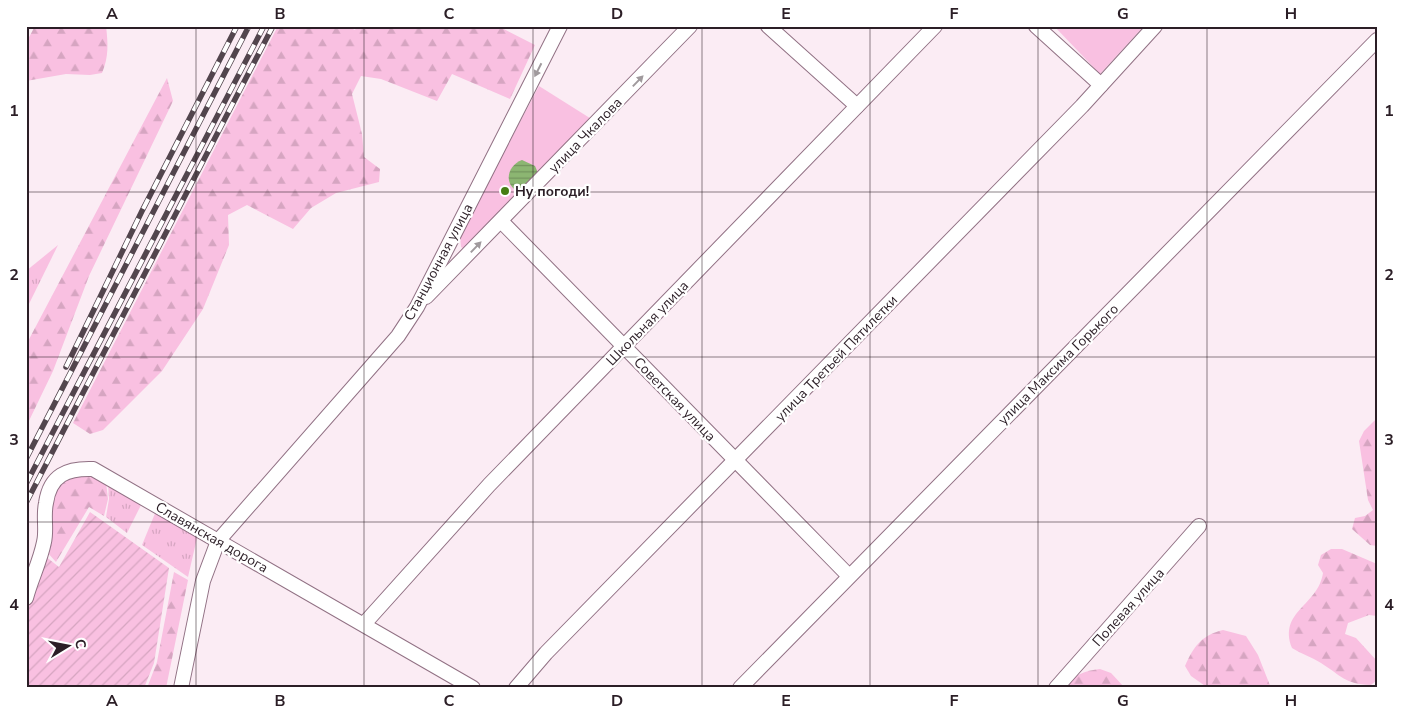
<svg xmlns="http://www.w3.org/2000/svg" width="1403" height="714" viewBox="0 0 1403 714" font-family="'Nunito Sans',sans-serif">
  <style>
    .grass { fill: url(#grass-tufts) }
    .forest { fill: url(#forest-firs) }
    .park { fill: #f9c0e1 }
    .garden { fill: url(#garden-furrows) }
    .water { fill: url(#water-rules) }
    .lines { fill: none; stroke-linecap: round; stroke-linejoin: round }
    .minor-casing { stroke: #917184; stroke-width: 16 }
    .minor { stroke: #fff; stroke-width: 14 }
    .rail-casing { stroke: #52454d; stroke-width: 5.5 }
    .rail { stroke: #fff; stroke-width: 4; stroke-dasharray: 11; stroke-linecap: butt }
    .oneway { fill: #a09a9d }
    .grid { fill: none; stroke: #2b1e26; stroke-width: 1; stroke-opacity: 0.55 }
    .poi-dot { fill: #467d13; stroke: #fff; stroke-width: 2 }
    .labels { text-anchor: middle; stroke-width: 4.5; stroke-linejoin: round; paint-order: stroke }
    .street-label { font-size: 14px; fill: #2b1e26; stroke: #fff }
    .poi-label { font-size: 14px; font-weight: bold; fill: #2b1e26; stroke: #fff; text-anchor: start }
    .neatline { fill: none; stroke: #2b1e26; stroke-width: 2 }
    .grid-label { font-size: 16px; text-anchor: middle; font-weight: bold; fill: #2b1e26 }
  </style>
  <defs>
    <pattern id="grass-tufts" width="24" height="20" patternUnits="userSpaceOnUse" patternTransform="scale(1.25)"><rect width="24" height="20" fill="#f9c0e1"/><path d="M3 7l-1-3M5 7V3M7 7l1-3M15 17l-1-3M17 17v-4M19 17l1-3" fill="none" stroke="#d6a5c1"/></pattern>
    <pattern id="forest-firs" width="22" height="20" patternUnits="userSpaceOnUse" patternTransform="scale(1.25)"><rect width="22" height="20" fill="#f9c0e1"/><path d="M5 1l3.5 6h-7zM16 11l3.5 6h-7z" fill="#d6a5c1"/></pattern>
    <pattern id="garden-furrows" width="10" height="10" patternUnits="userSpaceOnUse" patternTransform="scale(1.25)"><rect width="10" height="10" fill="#f9c0e1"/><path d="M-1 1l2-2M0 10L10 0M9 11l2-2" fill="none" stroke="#d6a5c1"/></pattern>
    <pattern id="water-rules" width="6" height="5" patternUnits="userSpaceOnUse" patternTransform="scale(1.25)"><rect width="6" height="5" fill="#8cb672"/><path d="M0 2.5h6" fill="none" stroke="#73935d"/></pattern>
  </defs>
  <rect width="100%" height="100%" fill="#fbecf4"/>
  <g class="grass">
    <path d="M 58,245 L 26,310 L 26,271 Z"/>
    <path d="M 108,483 L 142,503 L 127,533 L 106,517 L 109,499 Z"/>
    <path d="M 156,511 L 197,538 L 188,577 L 142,545 Z"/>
  </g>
  <g class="forest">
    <path d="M 35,26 L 106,26 C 108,43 109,57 102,73 L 90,75 L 66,74 L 26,81 L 26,43 Z"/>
    <path d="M 278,26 L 347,26 L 355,30 L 357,26 L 498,26 L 535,45 L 510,99 L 452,74 L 437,101 L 381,79 L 361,76 L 352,94 L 362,134 L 364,157 L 380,169 L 379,182 L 336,193 L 311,208 L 293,229 L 247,205 L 228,215 L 229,245 L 203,309 L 162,371 L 103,430 L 90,434 L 73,423 Z"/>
    <path d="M 167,78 L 173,101 L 89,276 L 53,371 L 26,427 L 26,345 Z"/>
    <path d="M 1377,418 L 1377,546 L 1370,545 L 1352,529 L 1355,518 L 1365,516 L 1373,510 L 1368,500 L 1359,441 L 1364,431 Z"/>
    <path d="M 92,475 L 106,482 L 108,499 L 104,516 L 89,507 L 56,562 L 46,551 L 53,493 L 61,480 Z"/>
    <path d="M 1331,549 L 1342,549 L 1377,564 L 1377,616 L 1369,615 L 1348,623 L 1345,634 L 1356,638 L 1377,661 L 1377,680 L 1371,685 C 1344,684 1342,676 1321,663 C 1312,657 1301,654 1292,648 C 1278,611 1318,606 1323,573 L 1318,565 L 1321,555 Z"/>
    <path d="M 174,572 L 188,580 L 166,688 L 147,688 L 157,662 Z"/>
    <path d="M 1223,630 L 1246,636 L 1258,655 L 1271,688 L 1208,688 L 1191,676 L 1185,666 C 1193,647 1202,635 1223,630 Z"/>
    <path d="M 1100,669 L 1111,673 L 1125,688 L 1060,688 C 1070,677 1086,670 1100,669 Z"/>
  </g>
  <g class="park">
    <path d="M 1054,26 L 1144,26 L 1100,74 Z"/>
    <path d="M 539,86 L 593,120 L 466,250 L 461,247 L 460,236 Z"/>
  </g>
  <path class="garden" d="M 90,512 L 169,568 L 154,663 L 144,688 L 26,688 L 26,620 L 35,581 L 45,556 L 59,567 Z"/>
  <path class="water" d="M 522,160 L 535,166 L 538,173 L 521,191 L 517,191 C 503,183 508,165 522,160 Z"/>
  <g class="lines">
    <defs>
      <g id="minor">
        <path d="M 768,26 L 857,106"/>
        <path d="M 1036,26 L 1101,85"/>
        <path d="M 501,221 L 849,576"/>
        <path d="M 426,297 L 690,26"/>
        <path d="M 26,598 C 31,579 40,562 44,542 C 47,530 43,516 46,503 C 50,475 67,468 93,469 L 473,688"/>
        <path d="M 364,624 L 489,485 L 935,26"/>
        <path d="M 181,688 L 203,581 L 218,541 L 398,336 L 417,307 L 560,26"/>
        <path d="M 516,688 L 546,653 L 1082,106 L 1155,26"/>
        <path d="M 740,688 L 1377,40"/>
        <path d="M 1056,688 L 1199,526"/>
      </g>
    </defs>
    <use href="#minor" class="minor-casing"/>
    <use href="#minor" class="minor"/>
    <defs>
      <g id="rail">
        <path d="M 66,367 L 142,211 L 237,26"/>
        <path d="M 26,459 L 249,26"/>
        <path d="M 26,484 L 264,26"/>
        <path d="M 26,503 L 273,26"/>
      </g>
    </defs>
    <use href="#rail" class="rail-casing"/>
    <use href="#rail" class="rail"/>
  </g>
  <defs><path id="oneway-solid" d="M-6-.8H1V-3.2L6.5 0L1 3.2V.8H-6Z" transform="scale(1.25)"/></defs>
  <g class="oneway">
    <use href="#oneway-solid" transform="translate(538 70) rotate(117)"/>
    <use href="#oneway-solid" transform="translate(638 81) rotate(-46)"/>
    <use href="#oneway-solid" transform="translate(476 247) rotate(-46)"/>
  </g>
  <path class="grid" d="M 196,26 L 196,688M 364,26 L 364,688M 533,26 L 533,688M 702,26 L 702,688M 870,26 L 870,688M 1038,26 L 1038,688M 1207,26 L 1207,688M 26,192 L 1377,192M 26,357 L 1377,357M 26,522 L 1377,522"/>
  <circle class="poi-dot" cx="505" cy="191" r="5"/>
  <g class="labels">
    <g class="street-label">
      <text transform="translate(585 135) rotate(-46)" y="5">улица Чкалова</text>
      <text transform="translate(438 262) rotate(-62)" y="5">Станционная улица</text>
      <text transform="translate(647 323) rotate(-46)" y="5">Школьная улица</text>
      <text transform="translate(836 358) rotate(-46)" y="5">улица Третьей Пятилетки</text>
      <text transform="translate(1058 364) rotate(-45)" y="5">улица Максима Горького</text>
      <text transform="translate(675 399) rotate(46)" y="5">Советская улица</text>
      <text transform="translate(212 537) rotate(30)" y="5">Славянская дорога</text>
      <text transform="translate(1128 607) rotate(-48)" y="5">Полевая улица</text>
    </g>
    <g class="poi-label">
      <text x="515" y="196">Ну погоди!</text>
    </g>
  </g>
  <rect width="1403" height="714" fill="none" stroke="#ffffff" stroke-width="55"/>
  <g transform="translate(68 646) rotate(80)" stroke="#ffffff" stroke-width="4" paint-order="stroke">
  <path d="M0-4L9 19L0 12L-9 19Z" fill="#2b1e26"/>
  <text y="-8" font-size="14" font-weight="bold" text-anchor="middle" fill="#2b1e26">С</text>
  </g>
  <rect x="28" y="28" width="1348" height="658" class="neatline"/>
  <g class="grid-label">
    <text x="112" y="19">A</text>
    <text x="280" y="19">B</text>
    <text x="449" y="19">C</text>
    <text x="617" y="19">D</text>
    <text x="786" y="19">E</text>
    <text x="954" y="19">F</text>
    <text x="1123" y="19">G</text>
    <text x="1291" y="19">H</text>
    <text x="14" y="116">1</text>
    <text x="1389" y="116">1</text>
    <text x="14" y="280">2</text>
    <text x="1389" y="280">2</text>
    <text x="14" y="445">3</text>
    <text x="1389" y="445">3</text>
    <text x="14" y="610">4</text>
    <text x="1389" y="610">4</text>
    <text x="112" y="706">A</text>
    <text x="280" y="706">B</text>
    <text x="449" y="706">C</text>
    <text x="617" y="706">D</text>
    <text x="786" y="706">E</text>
    <text x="954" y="706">F</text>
    <text x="1123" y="706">G</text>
    <text x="1291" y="706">H</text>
  </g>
</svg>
